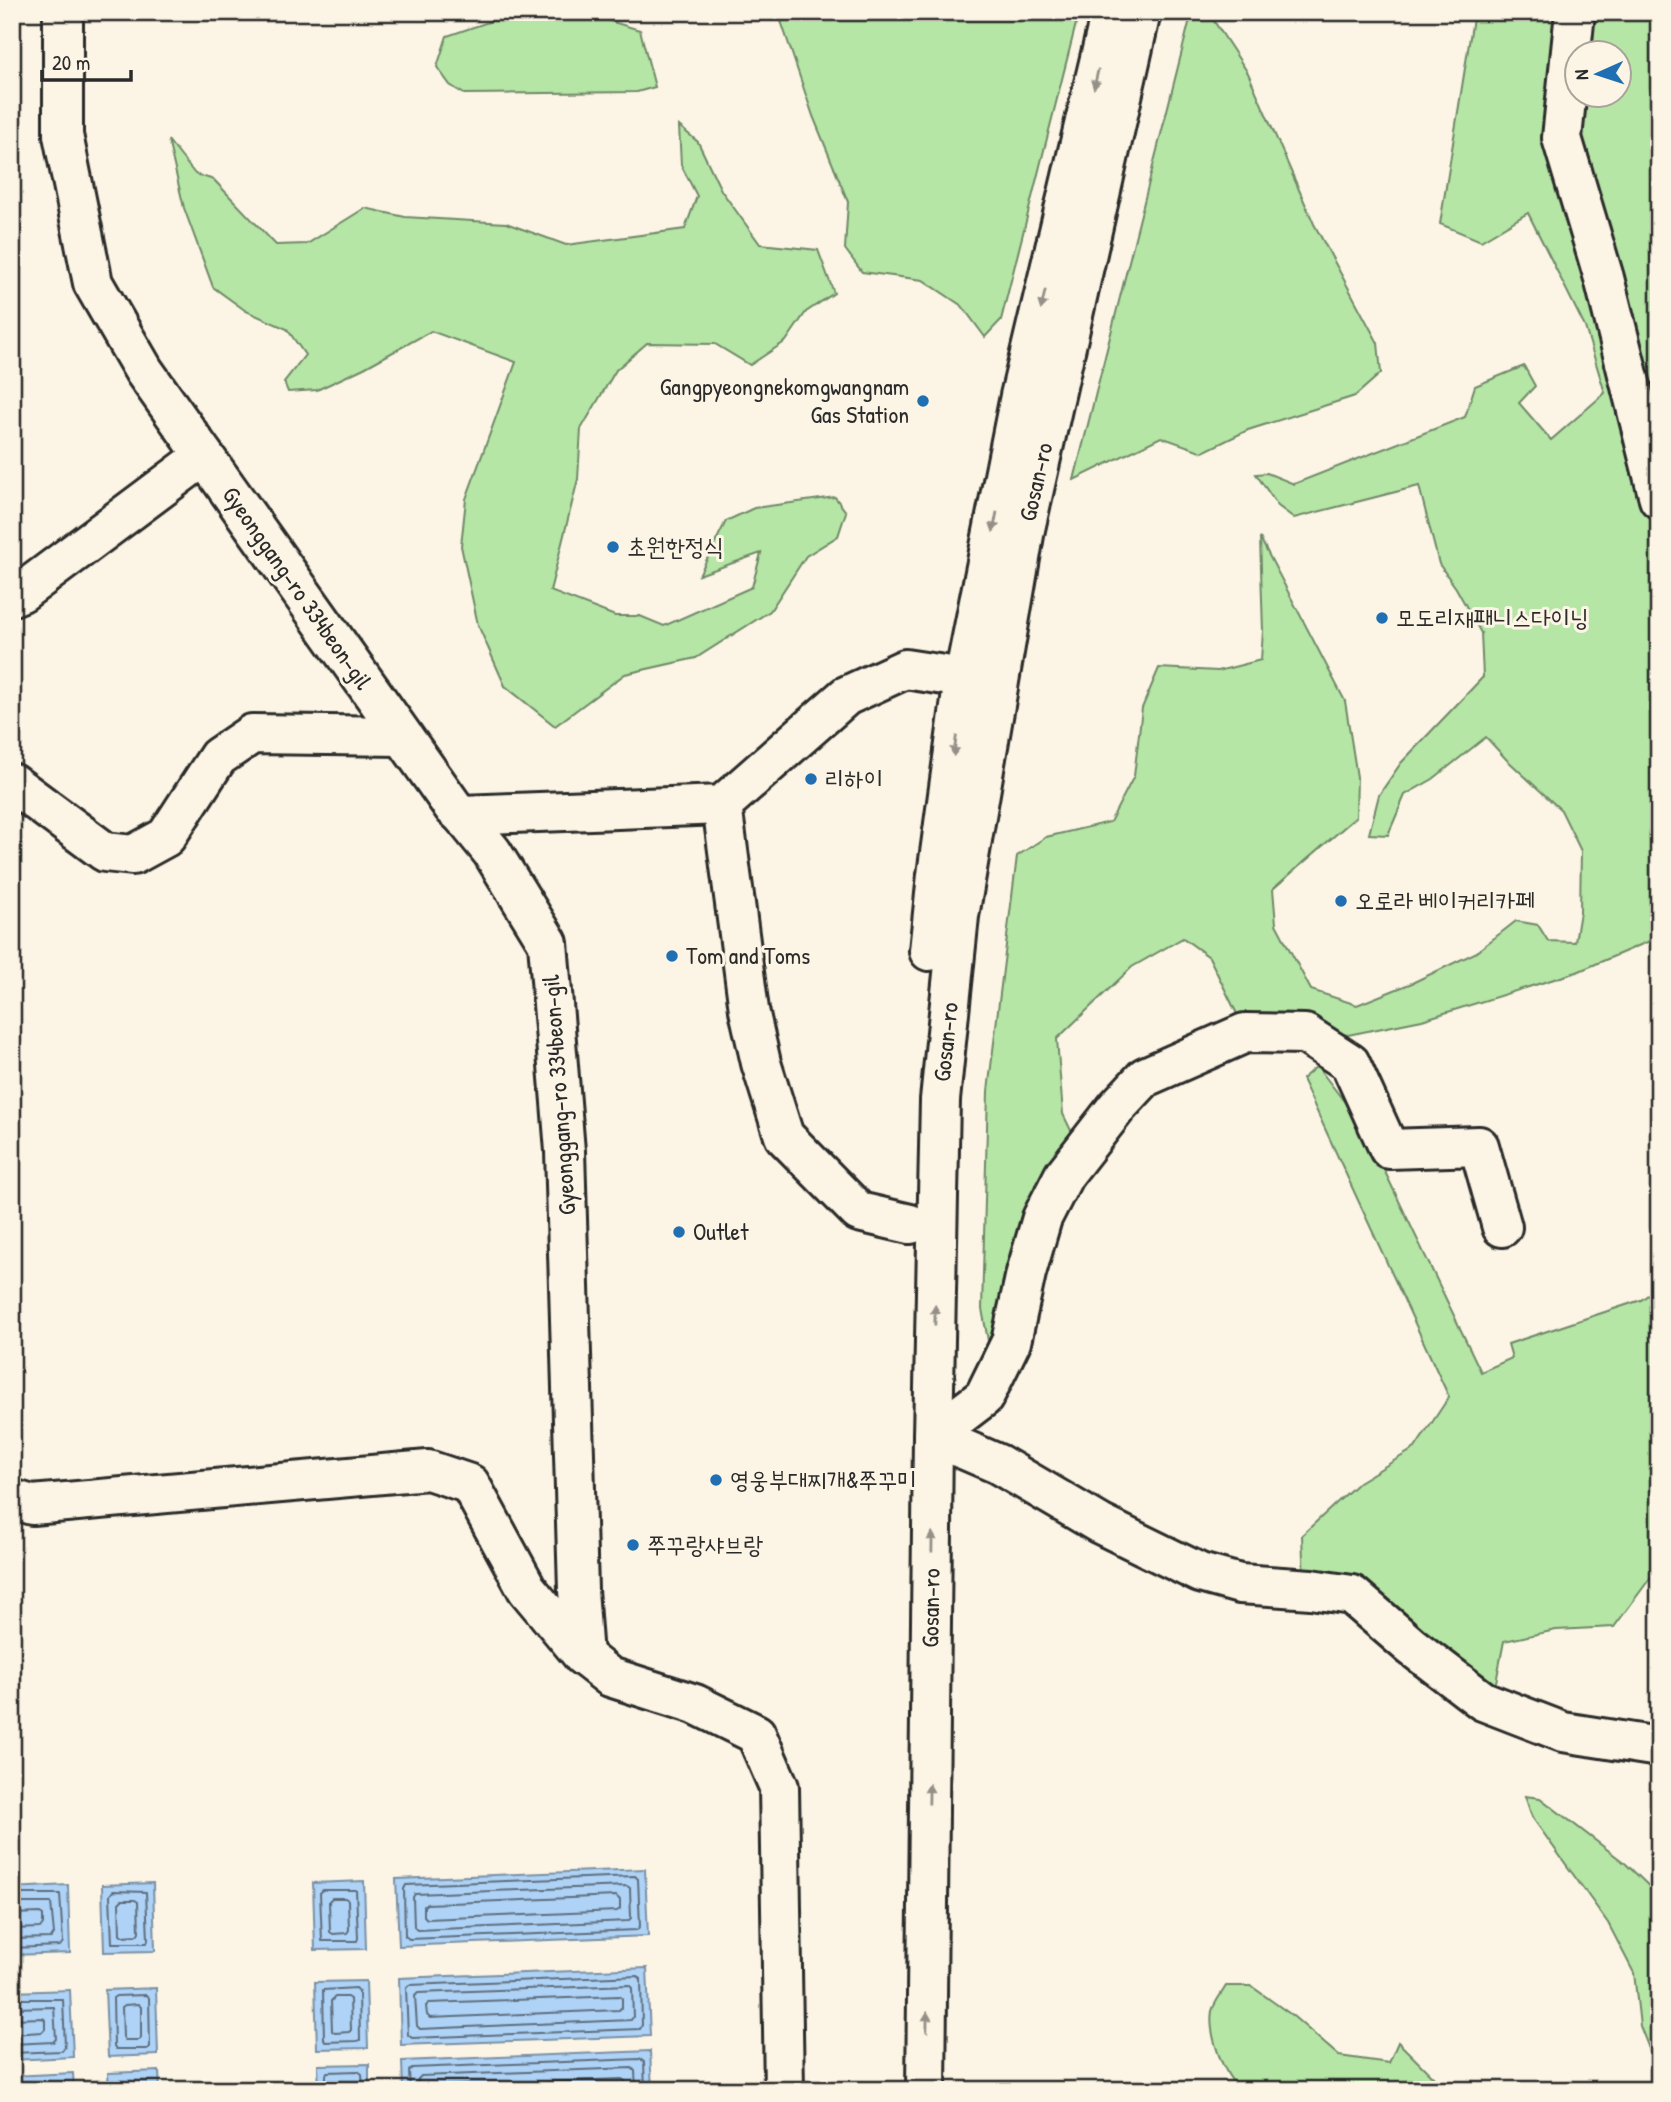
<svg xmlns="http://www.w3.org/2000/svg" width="1671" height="2102" viewBox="0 0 1671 2102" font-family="'Patrick Hand','Poor Story',sans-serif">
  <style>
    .green { fill: #b5e6a6; stroke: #708868; stroke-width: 2; fill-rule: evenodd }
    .water { fill: #aed3f7; stroke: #7a90a5; stroke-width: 2 }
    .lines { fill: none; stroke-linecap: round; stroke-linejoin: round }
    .shore { stroke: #5f6e7d; stroke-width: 2 }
    .minor-casing { stroke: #2b2b2b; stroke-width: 44 }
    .minor { stroke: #fcf5e5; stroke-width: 38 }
    .oneway { fill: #949088 }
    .poi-dot { fill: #1f6fb2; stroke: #fcf5e5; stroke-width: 2.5 }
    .labels { text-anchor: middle; stroke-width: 6; stroke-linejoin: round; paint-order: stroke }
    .poi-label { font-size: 24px; fill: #2b2b2b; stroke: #fcf5e5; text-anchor: start }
    .street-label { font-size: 24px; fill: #2b2b2b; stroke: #fcf5e5 }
  </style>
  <rect width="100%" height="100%" fill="#fcf5e5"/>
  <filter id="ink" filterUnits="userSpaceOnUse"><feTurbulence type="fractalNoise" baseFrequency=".0143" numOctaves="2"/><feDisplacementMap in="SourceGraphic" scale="14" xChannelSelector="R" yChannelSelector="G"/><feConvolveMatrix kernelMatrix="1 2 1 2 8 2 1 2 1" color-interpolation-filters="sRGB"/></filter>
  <g filter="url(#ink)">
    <g class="green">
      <path d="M 518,12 L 596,12 L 599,18 L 640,30 L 655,87 L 637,92 L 464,94 L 450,85 L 437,67 L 447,36 Z"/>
      <path d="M 778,12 L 1079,12 L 1001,320 L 985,337 L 962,306 L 923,280 L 862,272 L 845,249 L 848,202 L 813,116 Z"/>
      <path d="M 1208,12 L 1248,73 L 1314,224 L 1378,343 L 1381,373 L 1355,396 L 1248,430 L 1203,452 L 1161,437 L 1074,480 L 1191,15 Z"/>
      <path d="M 1474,12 L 1659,12 L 1659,937 L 1577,972 L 1422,1020 L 1348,1035 L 1238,1016 L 1209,957 L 1183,938 L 1132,967 L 1057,1039 L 1063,1114 L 1079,1147 L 989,1346 L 982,1309 L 988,1091 L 1017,856 L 1046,837 L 1110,822 L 1134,776 L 1142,708 L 1159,668 L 1218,671 L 1261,660 L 1263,631 L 1260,538 L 1345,701 L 1357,777 L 1356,817 L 1273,889 L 1276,924 L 1311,990 L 1357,1005 L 1412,983 L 1475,953 L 1516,921 L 1538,925 L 1548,941 L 1575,942 L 1580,912 L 1581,851 L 1561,810 L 1506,759 L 1486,737 L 1433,779 L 1405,795 L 1388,835 L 1369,834 L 1379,795 L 1401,763 L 1483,677 L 1481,633 L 1456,588 L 1439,564 L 1419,486 L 1294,518 L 1278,506 L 1256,474 L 1267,473 L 1294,484 L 1465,417 L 1475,386 L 1524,366 L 1535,386 L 1519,403 L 1551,440 L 1605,393 L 1585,327 L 1528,213 L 1481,241 L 1440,224 ZM 1576,52 L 1618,52 L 1618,94 L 1576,94 Z"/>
      <path d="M 679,126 L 698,142 L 721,190 L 760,244 L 818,250 L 834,293 L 806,312 L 786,341 L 750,365 L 715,344 L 647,343 L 616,370 L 581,429 L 578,479 L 550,591 L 615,616 L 640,616 L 664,626 L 752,587 L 761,553 L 699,575 L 726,521 L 754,508 L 835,497 L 846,512 L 838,536 L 806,556 L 770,611 L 696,658 L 625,674 L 555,726 L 505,686 L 478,625 L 461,546 L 466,499 L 516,362 L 431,331 L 364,368 L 317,390 L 288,392 L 284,382 L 305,355 L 287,329 L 246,311 L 213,287 L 184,208 L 168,140 L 195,174 L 214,180 L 276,245 L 307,244 L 365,208 L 405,217 L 506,223 L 566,245 L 685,229 L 697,196 L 681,165 Z"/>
      <path d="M 1317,1066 L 1363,1126 L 1481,1372 L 1512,1358 L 1508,1344 L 1641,1300 L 1659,1287 L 1659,1578 L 1651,1577 L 1614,1627 L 1556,1630 L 1504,1641 L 1492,1703 L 1304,1583 L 1302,1535 L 1359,1482 L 1415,1448 L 1449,1397 L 1302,1079 Z"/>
      <path d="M 1525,1796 L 1540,1798 L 1626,1864 L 1659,1896 L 1659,2074 L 1640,2026 L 1634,1973 L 1608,1923 L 1532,1817 Z"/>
      <path d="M 1226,1986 L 1251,1986 L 1293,2016 L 1339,2056 L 1389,2063 L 1398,2042 L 1446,2090 L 1240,2090 C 1223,2074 1208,2034 1212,2011 C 1214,2003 1222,1993 1226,1986 Z"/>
    </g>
    <g class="water">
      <path d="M 645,1869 L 648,1936 L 399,1946 L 396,1879 Z"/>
      <path d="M 364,1881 L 366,1949 L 315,1950 L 313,1883 Z"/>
      <path d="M 153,1883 L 155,1951 L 104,1952 L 102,1885 Z"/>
      <path d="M 68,1885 L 70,1953 L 12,1955 L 12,1888 Z"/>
      <path d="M 647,1968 L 650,2036 L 401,2045 L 399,1978 Z"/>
      <path d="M 366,1981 L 368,2048 L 317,2049 L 315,1982 Z"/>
      <path d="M 156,1988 L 158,2055 L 108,2057 L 105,1990 Z"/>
      <path d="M 70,1990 L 73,2057 L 12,2060 L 12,1992 Z"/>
      <path d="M 650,2051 L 652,2090 L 403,2090 L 402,2061 Z"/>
      <path d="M 369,2064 L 369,2090 L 319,2090 L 318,2065 Z"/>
      <path d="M 159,2071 L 160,2090 L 109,2090 L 108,2073 Z"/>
      <path d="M 73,2073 L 74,2090 L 12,2090 L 12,2076 Z"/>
    </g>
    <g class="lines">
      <g class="shore">
        <path d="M 635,1876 L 638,1879 L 640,1926 L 637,1930 L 409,1939 L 405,1936 L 404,1889 L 406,1885 Z"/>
        <path d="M 627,1886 L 630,1888 L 631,1918 L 628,1921 L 417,1930 L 414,1927 L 413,1897 L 415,1894 Z"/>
        <path d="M 323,1890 L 356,1890 L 358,1938 L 357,1941 L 322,1941 L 320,1893 Z"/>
        <path d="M 113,1891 L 146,1892 L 148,1940 L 147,1943 L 112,1943 L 110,1895 Z"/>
        <path d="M 12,1894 L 60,1894 L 63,1942 L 60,1946 L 12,1948"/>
        <path d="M 616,1896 L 620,1900 L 620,1909 L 617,1911 L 427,1919 L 424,1916 L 424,1906 L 427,1904 Z"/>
        <path d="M 332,1898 L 345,1898 L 348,1900 L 349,1930 L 347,1933 L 333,1934 L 330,1932 L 329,1901 Z"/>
        <path d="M 122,1900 L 135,1900 L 138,1902 L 139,1932 L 137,1935 L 123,1936 L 120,1934 L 119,1903 Z"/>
        <path d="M 12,1903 L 51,1903 L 54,1934 L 51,1938 L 12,1939"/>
        <path d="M 12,1914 L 40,1913 L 43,1915 L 43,1924 L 40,1928 L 12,1929"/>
        <path d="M 638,1976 L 641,1979 L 642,2025 L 640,2029 L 412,2038 L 408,2035 L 406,1988 L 409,1985 Z"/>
        <path d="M 629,1985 L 632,1988 L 633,2017 L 631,2020 L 420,2029 L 417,2026 L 415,1996 L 418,1993 Z"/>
        <path d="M 356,1988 L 359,1991 L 360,2040 L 357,2041 L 325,2042 L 324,2039 L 323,1990 Z"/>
        <path d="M 146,1995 L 149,1998 L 150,2047 L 147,2049 L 116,2049 L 114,2046 L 113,1998 L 116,1996 Z"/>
        <path d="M 619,1996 L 622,1998 L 622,2007 L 619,2010 L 430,2018 L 427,2015 L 426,2006 L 429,2003 Z"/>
        <path d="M 335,1997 L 347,1997 L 350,1999 L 351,2030 L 349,2032 L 335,2033 L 332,2031 L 331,2001 Z"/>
        <path d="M 12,1999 L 63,1999 L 65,2047 L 62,2051 L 12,2053"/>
        <path d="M 138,2004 L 141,2007 L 141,2038 L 139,2040 L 125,2040 L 123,2037 L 122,2007 L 125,2005 Z"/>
        <path d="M 12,2008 L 54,2007 L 56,2039 L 53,2042 L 12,2044"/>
        <path d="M 12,2019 L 43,2018 L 45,2020 L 45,2029 L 42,2032 L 12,2034"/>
        <path d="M 326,2090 L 326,2075 L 327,2072 L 358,2071 L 362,2074 L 363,2090"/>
        <path d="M 410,2090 L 409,2071 L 412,2068 L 640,2059 L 644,2062 L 645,2090"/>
        <path d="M 418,2090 L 418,2079 L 421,2076 L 632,2068 L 635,2071 L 636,2090"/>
        <path d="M 429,2090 L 432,2086 L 622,2079 L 625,2081 L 626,2090"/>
      </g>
      <defs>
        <g id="minor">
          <path d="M 1575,12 L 1562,138 L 1604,278 L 1659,499"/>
          <path d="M 12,596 L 22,592 L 204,456"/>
          <path d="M 12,783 L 105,852 L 133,855 L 166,837 L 218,757 L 252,734 L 402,736"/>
          <path d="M 722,805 L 749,1010 L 761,1063 L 784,1136 L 859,1212 L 910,1224"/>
          <path d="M 462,815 L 722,805 L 846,696 L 905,669 L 964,678"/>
          <path d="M 929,951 L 937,875 L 964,678 L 1020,396 L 1111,12"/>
          <path d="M 1502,1227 L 1479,1146 L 1389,1149 L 1350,1063 L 1305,1034 L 1245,1033 L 1145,1077 L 1117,1107 L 1064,1175 L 1042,1218 L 1026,1273 L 1011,1342 L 984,1397 L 933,1436 L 998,1464 L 1100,1524 L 1200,1573 L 1240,1584 L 1311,1589 L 1352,1595 L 1411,1646 L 1483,1701 L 1563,1732 L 1659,1747"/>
          <path d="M 12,1499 L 32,1505 L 428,1470 L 470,1484 L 527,1589 L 583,1656 L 578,1590 L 565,1151 L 548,943 L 492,852 L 462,815 L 454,808 L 144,371 L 93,283 L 63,135 L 63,12"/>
          <path d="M 583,1656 L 610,1677 L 695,1704 L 756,1734 L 779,1787 L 784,2090"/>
          <path d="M 926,2090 L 933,1436 L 940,1100 L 959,916 L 1025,529 L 1141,12"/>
        </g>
      </defs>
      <use href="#minor" class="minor-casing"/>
      <use href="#minor" class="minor"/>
    </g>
    <defs><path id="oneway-solid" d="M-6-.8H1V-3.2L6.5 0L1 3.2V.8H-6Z" transform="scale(1.75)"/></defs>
    <g class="oneway">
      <use href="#oneway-solid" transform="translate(1096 79) rotate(103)"/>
      <use href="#oneway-solid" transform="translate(1043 300) rotate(103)"/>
      <use href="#oneway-solid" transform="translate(995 522) rotate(101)"/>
      <use href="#oneway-solid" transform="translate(955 746) rotate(98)"/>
      <use href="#oneway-solid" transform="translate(935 1315) rotate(-89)"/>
      <use href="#oneway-solid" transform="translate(932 1542) rotate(-89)"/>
      <use href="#oneway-solid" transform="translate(929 1794) rotate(-89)"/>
      <use href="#oneway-solid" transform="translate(927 2022) rotate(-89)"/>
    </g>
  </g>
  <g class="poi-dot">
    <circle cx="923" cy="401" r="7"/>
    <circle cx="613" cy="547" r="7"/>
    <circle cx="1382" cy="618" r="7"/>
    <circle cx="811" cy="779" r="7"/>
    <circle cx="1341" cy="901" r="7"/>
    <circle cx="672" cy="956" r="7"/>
    <circle cx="679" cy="1232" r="7"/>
    <circle cx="716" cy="1480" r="7"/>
    <circle cx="633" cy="1545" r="7"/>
  </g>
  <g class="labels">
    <g class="poi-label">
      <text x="909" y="395" text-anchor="end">Gangpyeongnekomgwangnam<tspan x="909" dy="28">Gas Station</tspan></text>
      <text x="627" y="555">초원한정식</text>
      <text x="1396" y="626">모도리재패니스다이닝</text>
      <text x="825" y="787">리하이</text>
      <text x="1355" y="909">오로라 베이커리카페</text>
      <text x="686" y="964">Tom and Toms</text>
      <text x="693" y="1240">Outlet</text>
      <text x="730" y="1488">영웅부대찌개&amp;쭈꾸미</text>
      <text x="647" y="1553">쭈꾸랑샤브랑</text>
    </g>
    <g class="street-label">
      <text transform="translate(1036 482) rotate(-77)" y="8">Gosan-ro</text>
      <text transform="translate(297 588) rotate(55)" y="8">Gyeonggang-ro 334beon-gil</text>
      <text transform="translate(946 1042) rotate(-84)" y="8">Gosan-ro</text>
      <text transform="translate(559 1095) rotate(-94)" y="8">Gyeonggang-ro 334beon-gil</text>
      <text transform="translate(931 1608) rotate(-89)" y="8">Gosan-ro</text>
    </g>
  </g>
  <rect width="1671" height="2102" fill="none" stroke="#fcf5e5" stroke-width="42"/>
  <rect x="21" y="21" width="1629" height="2060" fill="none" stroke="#2b2b2b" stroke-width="2.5" filter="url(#ink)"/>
  <g transform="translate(1598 74) rotate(267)"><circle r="33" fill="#fcf5e5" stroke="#a8a49b" stroke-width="2"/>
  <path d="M0-5L12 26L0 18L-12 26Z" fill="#1f6fb2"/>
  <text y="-10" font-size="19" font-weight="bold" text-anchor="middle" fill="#2b2b2b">N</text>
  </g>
  <path d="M42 70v10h89v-10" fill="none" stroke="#2b2b2b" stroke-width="3.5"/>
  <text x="52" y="70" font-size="21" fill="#2b2b2b" stroke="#fcf5e5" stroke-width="5" paint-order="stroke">20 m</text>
</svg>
